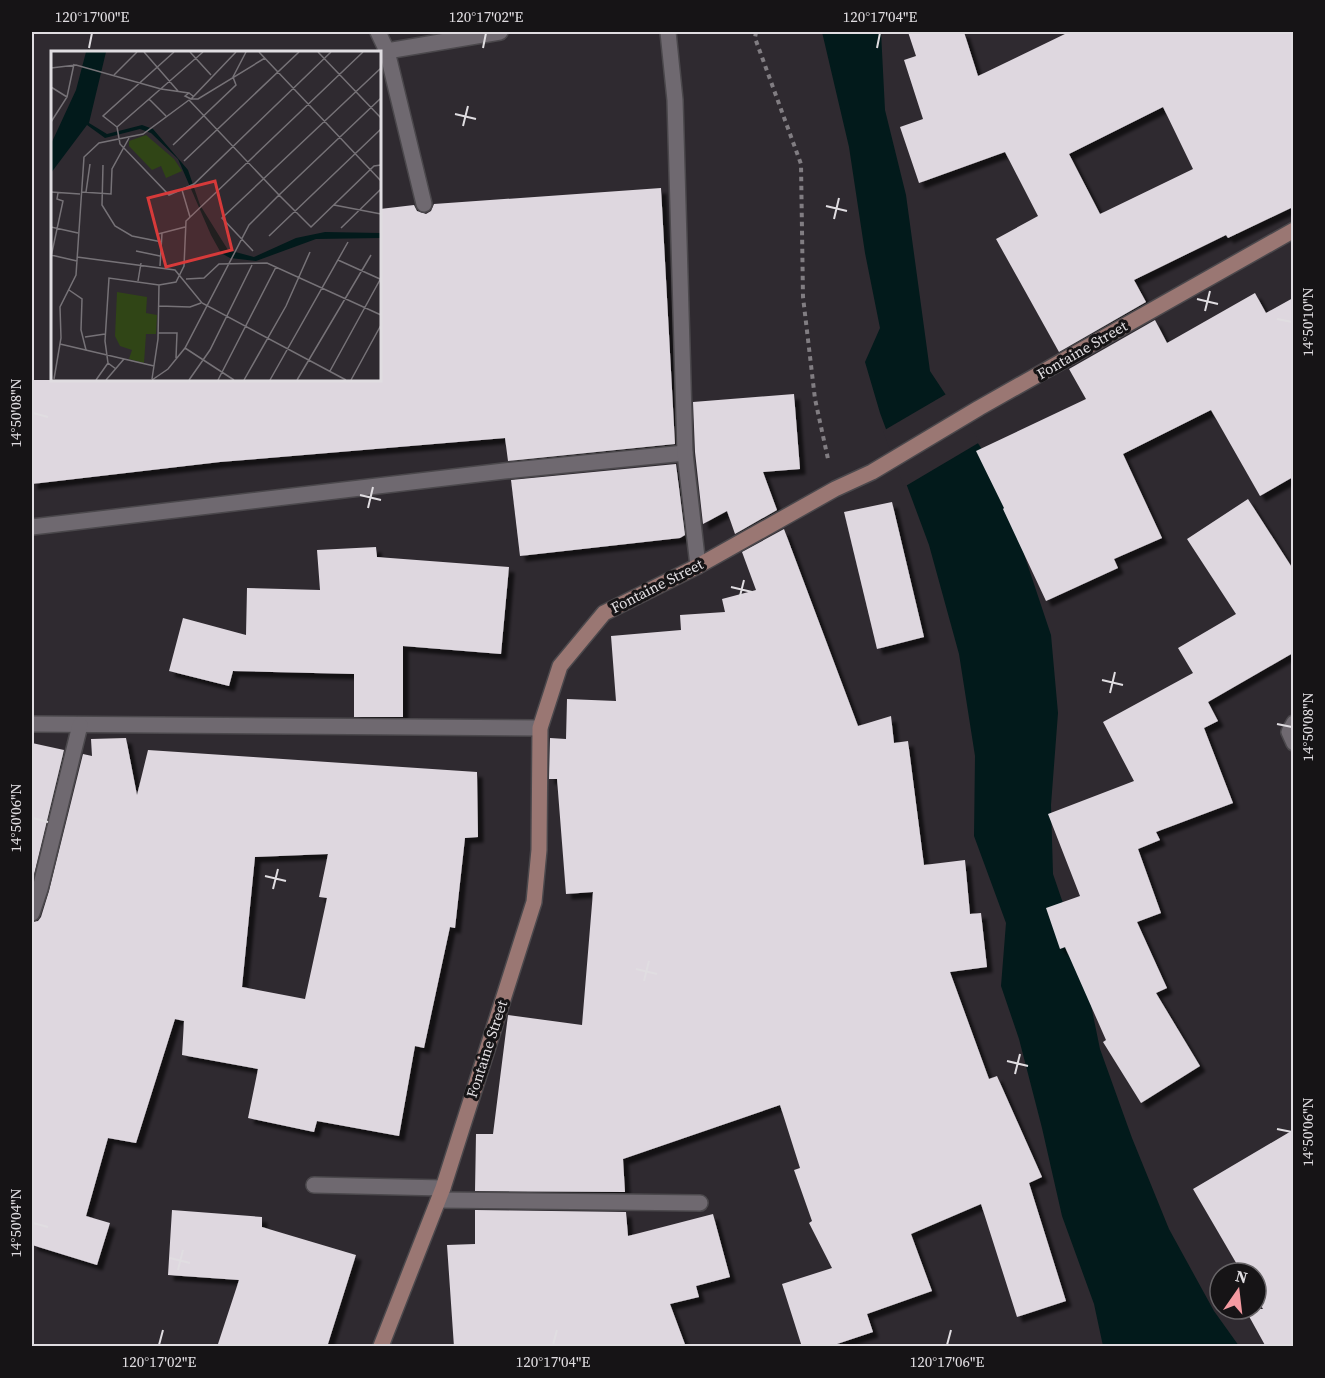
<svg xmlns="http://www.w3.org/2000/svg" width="1325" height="1378" viewBox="0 0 1325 1378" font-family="'Source Serif 4',serif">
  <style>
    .water { fill: #021a1b }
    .pier { fill: #2f2a30 }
    .building { fill: #ded7df; fill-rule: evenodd; filter: url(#shadow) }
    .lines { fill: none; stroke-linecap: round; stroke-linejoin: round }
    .lane-casing { stroke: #4b484c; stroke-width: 18 }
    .street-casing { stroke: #4b484c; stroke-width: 18 }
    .secondary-casing { stroke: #4b484c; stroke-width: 18 }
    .path { stroke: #817d82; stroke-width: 4; stroke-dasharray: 4.5 4.5; stroke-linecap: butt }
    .lane { stroke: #6f6970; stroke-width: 15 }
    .street { stroke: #6f6970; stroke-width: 15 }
    .secondary { stroke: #9a7773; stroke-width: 15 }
    .ticks { fill: none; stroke: #e0dde1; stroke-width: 2 }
    .labels { text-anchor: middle; stroke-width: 6; stroke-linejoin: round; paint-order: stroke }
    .street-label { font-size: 15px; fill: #e0dde1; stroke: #161416 }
    .inset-road { fill: none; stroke: #767277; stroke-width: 1.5 }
    .view { fill: #d73a3a; fill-opacity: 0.15; stroke: #d73a3a; stroke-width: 3 }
    .inset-edge { fill: none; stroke: #e0dde1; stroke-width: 3 }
    .neatline { fill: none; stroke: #e0dde1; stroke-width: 2 }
    .ticks-label { font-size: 15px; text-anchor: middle; fill: #e0dde1 }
  </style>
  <defs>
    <filter id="shadow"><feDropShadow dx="5.5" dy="5.5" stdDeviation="1.5" flood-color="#0009"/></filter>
  </defs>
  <rect width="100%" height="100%" fill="#2f2a30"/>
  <path class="water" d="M 822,32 L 881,32 L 885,110 L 906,195 L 930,371 L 1011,493 L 1025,557 L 1051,635 L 1058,713 L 1051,805 L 1053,874 L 1081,956 L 1100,1049 L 1132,1138 L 1169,1229 L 1214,1311 L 1239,1346 L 1103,1346 L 1094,1304 L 1062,1216 L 1042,1128 L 1019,1039 L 1001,986 L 1006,923 L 974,836 L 975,756 L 959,654 L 929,545 L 880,413 L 865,362 L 880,328 L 865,253 L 849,147 Z"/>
  <path class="pier" d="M 948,393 L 980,442 L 904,487 L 883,431 Z"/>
  <g class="building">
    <path d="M 908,32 L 964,32 L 978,76 L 1069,32 L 1293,32 L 1293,207 L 1228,238 L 1226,235 L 1134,280 L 1146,302 L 1059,352 L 996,239 L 1038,216 L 1005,152 L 919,183 L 900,127 L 923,119 L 904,60 L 916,56 ZM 1163,107 L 1193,169 L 1100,214 L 1069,154 Z"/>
    <path d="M 661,188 L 675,444 L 508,461 L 505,438 L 220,462 L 32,484 L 32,380 L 380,380 L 380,209 L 414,205 L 417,211 L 426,214 L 431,211 L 434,204 Z"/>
    <path d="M 1255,293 L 1266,313 L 1293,298 L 1293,477 L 1260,496 L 1211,410 L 1123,454 L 1162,538 L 1114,559 L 1118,568 L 1046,601 L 1003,509 L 1004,508 L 976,451 L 1086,399 L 1069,369 L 1155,320 L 1167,343 Z"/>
    <path d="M 794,394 L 800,469 L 763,472 L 777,510 L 735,534 L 727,511 L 703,524 L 695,452 L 693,402 Z"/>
    <path d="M 676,464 L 685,535 L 680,538 L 520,556 L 511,480 Z"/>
    <path d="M 1248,499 L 1293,569 L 1293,653 L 1208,702 L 1218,721 L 1204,728 L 1233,803 L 1156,832 L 1160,840 L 1138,849 L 1161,913 L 1137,922 L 1167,988 L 1156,993 L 1200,1066 L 1141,1103 L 1103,1042 L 1106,1040 L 1065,947 L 1060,949 L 1046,908 L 1080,896 L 1048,814 L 1134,781 L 1103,722 L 1193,673 L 1178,648 L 1236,614 L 1187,539 Z"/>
    <path d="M 892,502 L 924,637 L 877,649 L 844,512 Z"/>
    <path d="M 784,529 L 858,726 L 891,716 L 894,743 L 908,741 L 924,865 L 965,860 L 970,914 L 981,913 L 987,967 L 950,972 L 989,1079 L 997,1076 L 1042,1177 L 1029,1183 L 1066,1301 L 1017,1317 L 981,1204 L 911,1234 L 932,1291 L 867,1314 L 873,1332 L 828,1347 L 802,1347 L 782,1284 L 832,1268 L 809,1223 L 812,1221 L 794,1170 L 800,1168 L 780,1105 L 623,1159 L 625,1192 L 475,1191 L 476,1134 L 493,1134 L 508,1015 L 582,1025 L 593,892 L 566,894 L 557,779 L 549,779 L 550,738 L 566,739 L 567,699 L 616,701 L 611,636 L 681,630 L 680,615 L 725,612 L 722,599 L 756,590 L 742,552 Z"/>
    <path d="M 376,547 L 377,557 L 509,567 L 501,654 L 403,646 L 403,717 L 354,717 L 354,674 L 233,671 L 229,686 L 169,671 L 183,618 L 246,635 L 247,588 L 320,590 L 317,550 Z"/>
    <path d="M 126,738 L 137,795 L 148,750 L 477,772 L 478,837 L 465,838 L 455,928 L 450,927 L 424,1048 L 415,1046 L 399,1136 L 317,1121 L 314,1132 L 248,1118 L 258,1069 L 182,1055 L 184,1021 L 175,1019 L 136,1143 L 108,1138 L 86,1216 L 110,1223 L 97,1265 L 32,1245 L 32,922 L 38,921 L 41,917 L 49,891 L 83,754 L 92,756 L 91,739 ZM 328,854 L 319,897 L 327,898 L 305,999 L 242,987 L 255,857 Z"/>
    <path d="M 32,743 L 64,750 L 32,883 Z"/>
    <path d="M 1293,1130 L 1293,1347 L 1266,1347 L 1245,1309 L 1263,1309 L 1256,1297 L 1256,1273 L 1242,1273 L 1193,1189 Z"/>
    <path d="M 172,1210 L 262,1217 L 262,1227 L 356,1255 L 327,1347 L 217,1347 L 239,1280 L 168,1275 Z"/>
    <path d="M 475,1210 L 626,1212 L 628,1236 L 713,1214 L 730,1277 L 696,1286 L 699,1297 L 670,1304 L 686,1347 L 454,1347 L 447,1245 L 475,1244 Z"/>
  </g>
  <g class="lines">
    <defs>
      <g id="lane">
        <path d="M 387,51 L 424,204"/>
        <path d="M 32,527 L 504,471 L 685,453"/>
        <path d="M 314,1185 L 443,1188"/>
      </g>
      <g id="street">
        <path d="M 378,32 L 387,51 L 500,32"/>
        <path d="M 668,32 L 675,100 L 685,453 L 698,566"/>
        <path d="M 1294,723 L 1289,732 L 1294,743"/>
        <path d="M 32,724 L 540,728"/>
        <path d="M 32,913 L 40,889 L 80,725"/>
        <path d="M 439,1200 L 700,1203"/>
      </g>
      <path id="secondary" d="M 381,1346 L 443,1188 L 534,902 L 539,850 L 540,728 L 560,666 L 604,613 L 698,566 L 835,489 L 872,472 L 979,408 L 1294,230"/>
    </defs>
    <use href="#lane" class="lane-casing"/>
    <use href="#street" class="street-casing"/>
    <use href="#secondary" class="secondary-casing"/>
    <path class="path" d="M 756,32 L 755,38 L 801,164 L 803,297 L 815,399 L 828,459"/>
    <use href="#lane" class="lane"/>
    <use href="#street" class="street"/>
    <use href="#secondary" class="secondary"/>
  </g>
  <path class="ticks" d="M 89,48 L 92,33M 483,48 L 486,33M 877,48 L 880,33M 455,114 L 476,119M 463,126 L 468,106M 826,206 L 847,211M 834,219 L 839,198M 1197,299 L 1218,304M 1205,311 L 1210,291M 1277,319 L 1292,322M 33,413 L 48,417M 360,495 L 381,500M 368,508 L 373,487M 731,587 L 752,592M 739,600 L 744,580M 1102,680 L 1123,685M 1110,693 L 1115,672M 1277,724 L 1292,727M 33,818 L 48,822M 265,876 L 286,881M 273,889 L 278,869M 636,969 L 657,974M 644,981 L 649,961M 1007,1061 L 1028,1066M 1015,1074 L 1020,1054M 1277,1129 L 1292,1132M 33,1223 L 48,1227M 170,1258 L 190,1263M 178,1270 L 183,1250M 159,1345 L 163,1330M 553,1345 L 557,1330M 947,1345 L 951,1330"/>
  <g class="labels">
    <g class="street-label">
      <text transform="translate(1082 350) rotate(-30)" y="5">Fontaine Street</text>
      <text transform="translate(657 586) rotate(-27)" y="5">Fontaine Street</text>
      <text transform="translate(487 1049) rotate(-72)" y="5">Fontaine Street</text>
    </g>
  </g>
  <g transform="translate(51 51)">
    <rect width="330" height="330" fill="#2f2a30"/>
    <path d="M 95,84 L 123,108 L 131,120 L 115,127 L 110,115 L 101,119 L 78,95 L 78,90 ZM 66,241 L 96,246 L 95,262 L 106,264 L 105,283 L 95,283 L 93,312 L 78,308 L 81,299 L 69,295 L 64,285 Z" fill="#304516"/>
    <path d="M 35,1 L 55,1 L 38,72 L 56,83 L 91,74 L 102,78 L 137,119 L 149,154 L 177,199 L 203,206 L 245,187 L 274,181 L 330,182 L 330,187 L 265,188 L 205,210 L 179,207 L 170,202 L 160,184 L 127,108 L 100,82 L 89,78 L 54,87 L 36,74 L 0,122 L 0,93 L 25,39 Z" fill="#021a1b"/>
    <path class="inset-road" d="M 93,1 L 127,40M 139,1 L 160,24M 208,1 L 330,130M 267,1 L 330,67M 0,17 L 25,14 L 110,38 L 138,42M 63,24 L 86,1M 0,36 L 16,46M 142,45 L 138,42 L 134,45 L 140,48 L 185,1M 330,47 L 228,144 L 260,176 L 323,115 L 330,114M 98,48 L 115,65M 140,48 L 147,48 L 214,7M 0,71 L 16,46 L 23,13M 66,76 L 69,93 L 118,144 L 143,133 L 280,1M 66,76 L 52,65 L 123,1M 66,76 L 152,1M 122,94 L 185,34 L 182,26 L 195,1M 133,110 L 248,1M 52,114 L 51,154 L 64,175 L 81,185 L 111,191M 131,139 L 139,166M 0,141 L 29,143M 31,141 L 60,143 L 61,118 L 78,87M 35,141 L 39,113M 283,154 L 330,163M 0,176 L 27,182M 290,177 L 330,138M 107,183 L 134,176M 218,185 L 330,78M 85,200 L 109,205M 202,200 L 171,167 L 330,17M 0,204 L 26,210M 0,206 L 12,150 L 6,148 L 7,142M 26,206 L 124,219 L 151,252 L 295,329M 287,209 L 329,228M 109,215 L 111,182M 135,228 L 153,227 L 168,213 L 216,212 L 330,264M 87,230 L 90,212M 18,239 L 31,248 L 30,279 L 35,299M 108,255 L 139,256 L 150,252M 107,282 L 126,282 L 125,307M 34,286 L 54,283M 9,293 L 103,315M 134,297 L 183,329M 65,318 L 57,312 L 54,290 L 58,227 L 108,234 L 125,231 L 133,215 L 135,170 L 312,1M 279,320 L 330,227M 3,328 L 10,287 L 9,256 L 25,224 L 33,106 L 48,92 L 92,83 L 138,49M 101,328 L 107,288 L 108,234M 45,329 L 57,312M 55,329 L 73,308M 101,329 L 117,318 L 134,297 L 198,174 L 228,144 L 138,49M 138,329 L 159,299 L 201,214M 167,329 L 225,216M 193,329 L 235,255 L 259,201M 219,329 L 297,191M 246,329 L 320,204M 300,329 L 330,274"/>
    <path class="view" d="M 164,130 L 181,199 L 115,216 L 97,147 Z"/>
    <rect width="330" height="330" class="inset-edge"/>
  </g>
  <rect width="1325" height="1378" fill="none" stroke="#161416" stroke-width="66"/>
  <g transform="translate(1238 1291) rotate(14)"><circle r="28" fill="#161416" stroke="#676467" stroke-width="1.5"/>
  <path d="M0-4.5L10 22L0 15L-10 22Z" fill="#f49aa1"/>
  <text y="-9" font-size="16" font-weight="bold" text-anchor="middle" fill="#e0dde1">N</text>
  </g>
  <rect x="33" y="33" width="1259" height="1312" class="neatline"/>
  <g class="ticks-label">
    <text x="92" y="22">120°17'00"E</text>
    <text x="486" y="22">120°17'02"E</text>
    <text x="880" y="22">120°17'04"E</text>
    <text transform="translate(1308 322) rotate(-90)" y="5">14°50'10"N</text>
    <text transform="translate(16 413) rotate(-90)" y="5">14°50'08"N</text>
    <text transform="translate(1308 727) rotate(-90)" y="5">14°50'08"N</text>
    <text transform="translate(16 818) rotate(-90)" y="5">14°50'06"N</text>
    <text transform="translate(1308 1132) rotate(-90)" y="5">14°50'06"N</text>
    <text transform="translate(16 1223) rotate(-90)" y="5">14°50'04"N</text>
    <text x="159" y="1367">120°17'02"E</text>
    <text x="553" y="1367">120°17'04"E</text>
    <text x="947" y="1367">120°17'06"E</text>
  </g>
</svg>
